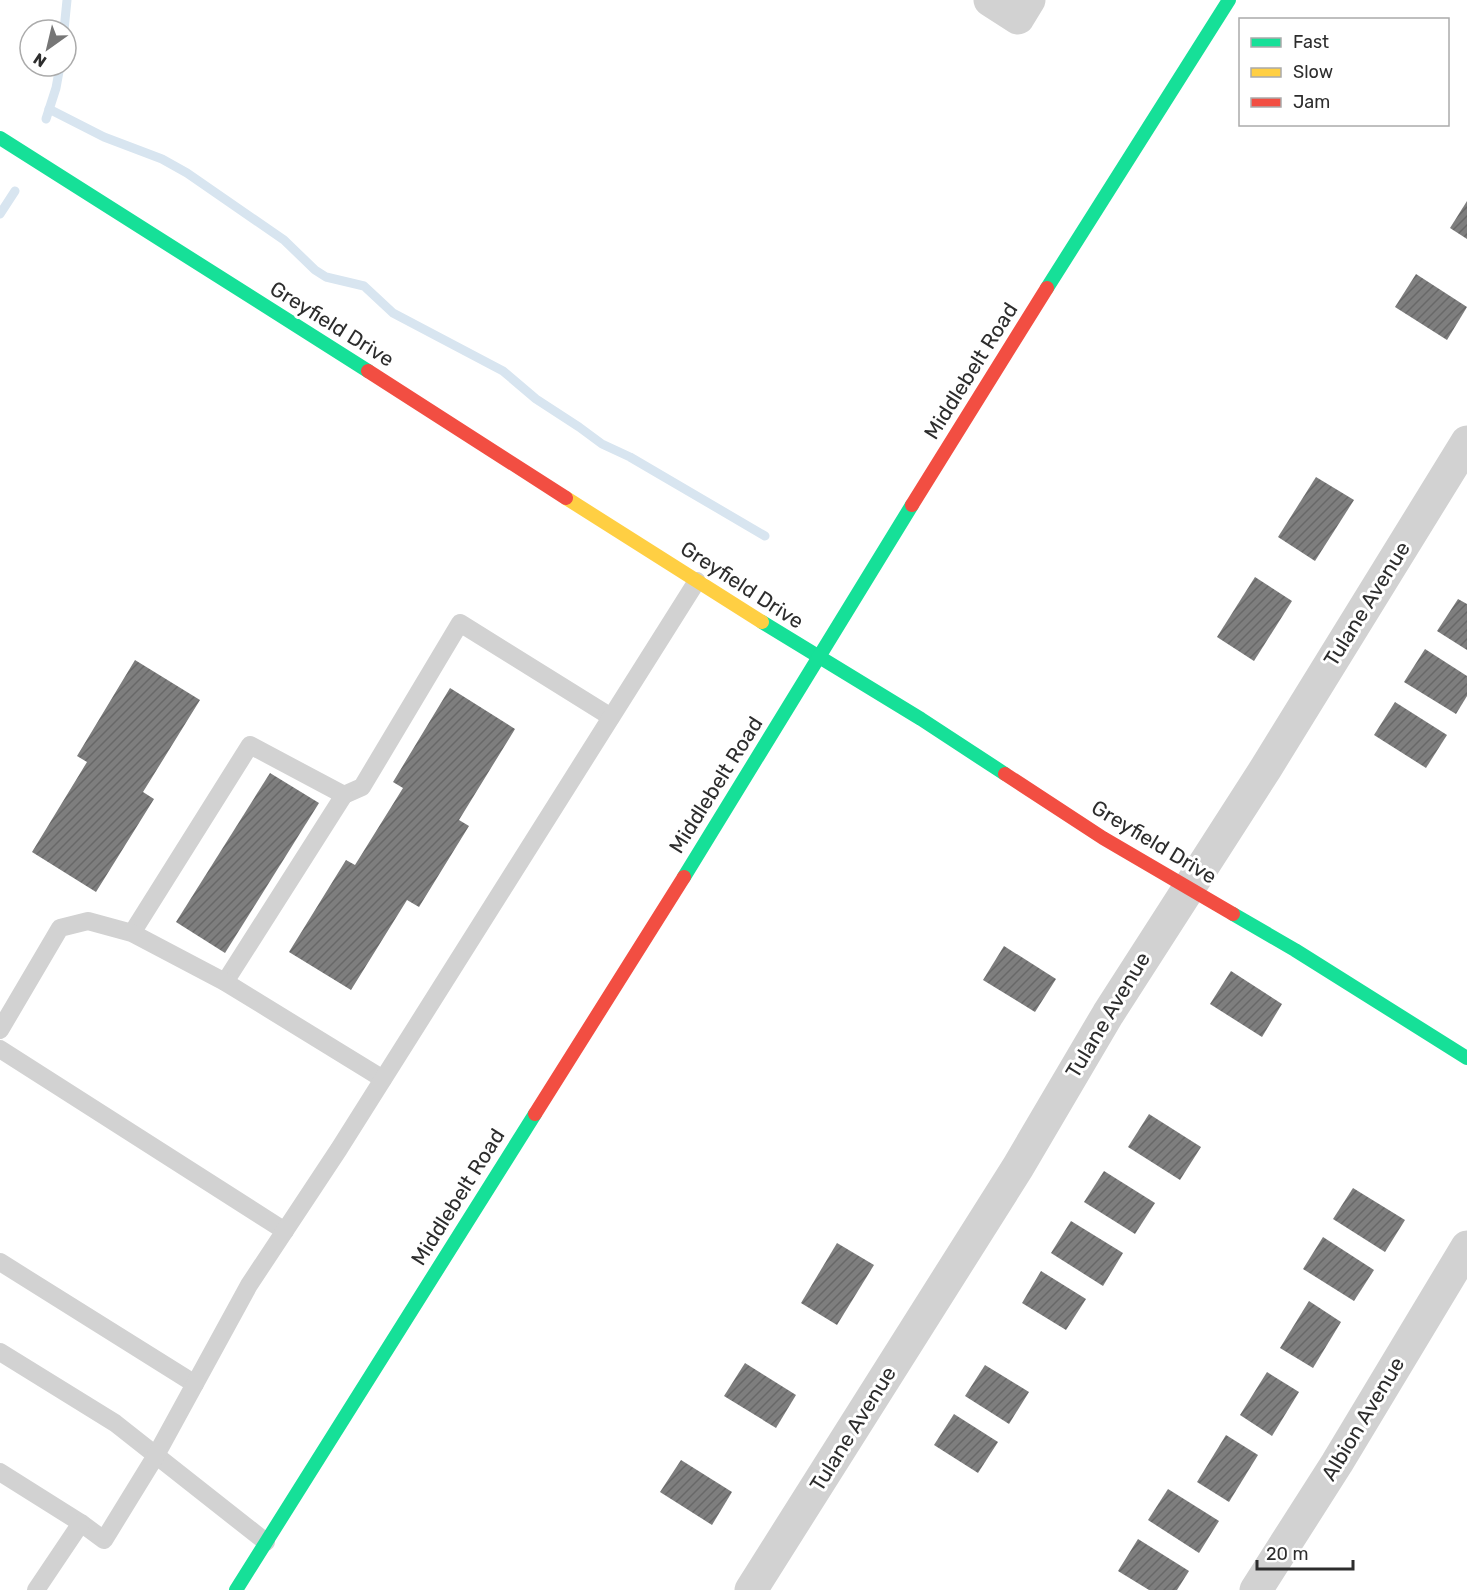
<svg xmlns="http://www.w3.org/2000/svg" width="1467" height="1590" viewBox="0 0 1467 1590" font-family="Rubik,sans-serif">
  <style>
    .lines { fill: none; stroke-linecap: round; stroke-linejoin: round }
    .stream { stroke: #d8e5f0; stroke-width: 9 }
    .building { fill: url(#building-hatch) }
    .lane { stroke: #d2d2d2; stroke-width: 18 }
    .street { stroke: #d2d2d2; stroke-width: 33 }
    .fast { stroke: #16e098; stroke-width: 14 }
    .slow { stroke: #ffcf43; stroke-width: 14 }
    .jam { stroke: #f24e42; stroke-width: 14 }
    .labels { text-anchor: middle; stroke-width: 6; stroke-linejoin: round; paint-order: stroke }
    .street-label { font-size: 21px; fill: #2d2d2d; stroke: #fff }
  </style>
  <defs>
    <pattern id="building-hatch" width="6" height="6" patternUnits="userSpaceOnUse" patternTransform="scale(1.5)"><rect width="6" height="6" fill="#7e7e7e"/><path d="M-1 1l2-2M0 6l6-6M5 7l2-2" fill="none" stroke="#686868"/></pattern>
  </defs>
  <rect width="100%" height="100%" fill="#fff"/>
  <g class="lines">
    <g class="stream">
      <path d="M 64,30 L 67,0"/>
      <path d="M 49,109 L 104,137 L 162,159 L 187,173 L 284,240 L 315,270 L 326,277 L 364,286 L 393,313 L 503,371 L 536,399 L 579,427 L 602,444 L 630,457 L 765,536"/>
      <path d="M 46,119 L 56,88 L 60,66"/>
      <path d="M 0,214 L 15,191"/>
    </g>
  </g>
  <g class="building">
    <path d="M 1467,201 L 1467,239 L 1450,228 Z"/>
    <path d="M 1416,274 L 1467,307 L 1447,340 L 1395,307 Z"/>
    <path d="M 1316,477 L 1354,500 L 1315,561 L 1278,537 Z"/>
    <path d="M 1255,577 L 1292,601 L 1254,661 L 1217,637 Z"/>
    <path d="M 1458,599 L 1467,604 L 1467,650 L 1437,631 Z"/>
    <path d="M 1425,649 L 1467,676 L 1467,696 L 1456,714 L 1404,682 Z"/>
    <path d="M 135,660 L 200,700 L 143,792 L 154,799 L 96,892 L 32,852 L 87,762 L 77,756 Z"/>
    <path d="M 450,688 L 515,729 L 459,820 L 469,826 L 419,907 L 407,900 L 351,990 L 289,952 L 346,860 L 355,865 L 403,788 L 393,782 Z"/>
    <path d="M 1395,702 L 1447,735 L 1426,768 L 1374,735 Z"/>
    <path d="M 270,773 L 319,803 L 225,953 L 176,922 Z"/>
    <path d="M 1004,946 L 1056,979 L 1035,1012 L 983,980 Z"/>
    <path d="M 1231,971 L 1282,1004 L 1262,1037 L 1210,1004 Z"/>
    <path d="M 1149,1114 L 1201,1147 L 1180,1180 L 1128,1147 Z"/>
    <path d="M 1104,1171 L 1155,1203 L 1135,1234 L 1084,1202 Z"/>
    <path d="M 1353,1188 L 1405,1220 L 1385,1252 L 1333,1219 Z"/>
    <path d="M 1071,1221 L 1123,1253 L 1103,1286 L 1051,1253 Z"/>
    <path d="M 1323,1237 L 1374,1270 L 1354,1301 L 1303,1269 Z"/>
    <path d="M 837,1243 L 874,1265 L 837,1325 L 801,1303 Z"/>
    <path d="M 1041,1271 L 1086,1299 L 1066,1330 L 1022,1303 Z"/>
    <path d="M 1309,1301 L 1341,1322 L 1313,1368 L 1280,1348 Z"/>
    <path d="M 745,1363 L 796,1395 L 776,1428 L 724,1396 Z"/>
    <path d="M 985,1365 L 1029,1392 L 1009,1424 L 965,1396 Z"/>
    <path d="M 1267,1372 L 1299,1392 L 1272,1436 L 1240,1415 Z"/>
    <path d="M 954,1414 L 998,1442 L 978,1473 L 934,1445 Z"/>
    <path d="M 1226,1435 L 1258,1455 L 1229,1502 L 1197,1482 Z"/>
    <path d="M 681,1460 L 732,1492 L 712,1525 L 660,1492 Z"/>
    <path d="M 1168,1489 L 1219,1521 L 1199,1553 L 1148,1520 Z"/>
    <path d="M 1138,1539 L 1189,1571 L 1177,1590 L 1149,1590 L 1118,1571 Z"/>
  </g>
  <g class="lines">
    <g class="lane">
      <path d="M 344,795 L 362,787 L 460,623 L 611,717"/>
      <path d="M 132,933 L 250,745 L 344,795 L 225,982"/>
      <path d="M 0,1030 L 60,928 L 88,921 L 132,933 L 225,982 L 383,1079"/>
      <path d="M 0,1049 L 285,1231"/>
      <path d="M 0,1262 L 195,1384"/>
      <path d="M 0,1352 L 115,1423 L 266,1542"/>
      <path d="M 0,1472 L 81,1523 L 104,1540 L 155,1457 L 249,1285 L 339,1149 L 697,581"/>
      <path d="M 36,1590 L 81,1523"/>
    </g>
    <g class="street">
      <path d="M 990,0 L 1018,18 L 1029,0"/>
      <path d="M 751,1590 L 1018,1167 L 1108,1014 L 1266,768 L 1467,442"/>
      <path d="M 1256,1590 L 1337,1463 L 1467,1247"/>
    </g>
    <g class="fast">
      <path d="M 0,138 L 368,371"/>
      <path d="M 1047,288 L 1229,0"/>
      <path d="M 762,622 L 921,719 L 1005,774"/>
      <path d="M 684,877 L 912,505"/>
      <path d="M 1233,914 L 1295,950 L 1467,1058"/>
      <path d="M 236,1590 L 535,1114"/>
    </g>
    <path class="slow" d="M 566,498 L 762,622"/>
    <g class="jam">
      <path d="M 368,371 L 566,498"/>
      <path d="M 912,505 L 1047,288"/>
      <path d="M 1005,774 L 1103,838 L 1233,914"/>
      <path d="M 535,1114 L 684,877"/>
    </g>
  </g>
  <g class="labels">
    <g class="street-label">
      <text transform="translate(332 324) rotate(32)" y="7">Greyfield Drive</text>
      <text transform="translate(971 371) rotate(-58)" y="7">Middlebelt Road</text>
      <text transform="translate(742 585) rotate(33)" y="7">Greyfield Drive</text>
      <text transform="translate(1367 604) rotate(-58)" y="7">Tulane Avenue</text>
      <text transform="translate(716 785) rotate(-58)" y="7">Middlebelt Road</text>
      <text transform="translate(1154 842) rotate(31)" y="7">Greyfield Drive</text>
      <text transform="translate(1108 1015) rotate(-59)" y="7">Tulane Avenue</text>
      <text transform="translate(458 1197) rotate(-58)" y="7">Middlebelt Road</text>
      <text transform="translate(1363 1419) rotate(-59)" y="7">Albion Avenue</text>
      <text transform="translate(853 1429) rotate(-58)" y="7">Tulane Avenue</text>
    </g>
  </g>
  <rect x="1239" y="18" width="210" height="108" fill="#ffffff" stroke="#ababab" stroke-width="1.5"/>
  <rect x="1251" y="38" width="30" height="9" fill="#16e098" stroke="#ababab" stroke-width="1.5"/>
  <text x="1293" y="48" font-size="18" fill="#2d2d2d">Fast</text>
  <rect x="1251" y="68" width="30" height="9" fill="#ffcf43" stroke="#ababab" stroke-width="1.5"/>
  <text x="1293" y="78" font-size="18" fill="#2d2d2d">Slow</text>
  <rect x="1251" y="98" width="30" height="9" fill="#f24e42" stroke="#ababab" stroke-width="1.5"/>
  <text x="1293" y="108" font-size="18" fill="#2d2d2d">Jam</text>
  <g transform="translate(48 48) rotate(214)"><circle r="28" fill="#ffffff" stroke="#ababab" stroke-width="1.5"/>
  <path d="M0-4.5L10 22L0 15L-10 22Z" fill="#767676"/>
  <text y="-9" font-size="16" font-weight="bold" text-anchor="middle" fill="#2d2d2d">N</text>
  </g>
  <path d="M1257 1560v9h96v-9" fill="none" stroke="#2d2d2d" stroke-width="3"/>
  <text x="1266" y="1560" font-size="18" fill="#2d2d2d" stroke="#ffffff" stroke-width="4.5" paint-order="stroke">20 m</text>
</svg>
